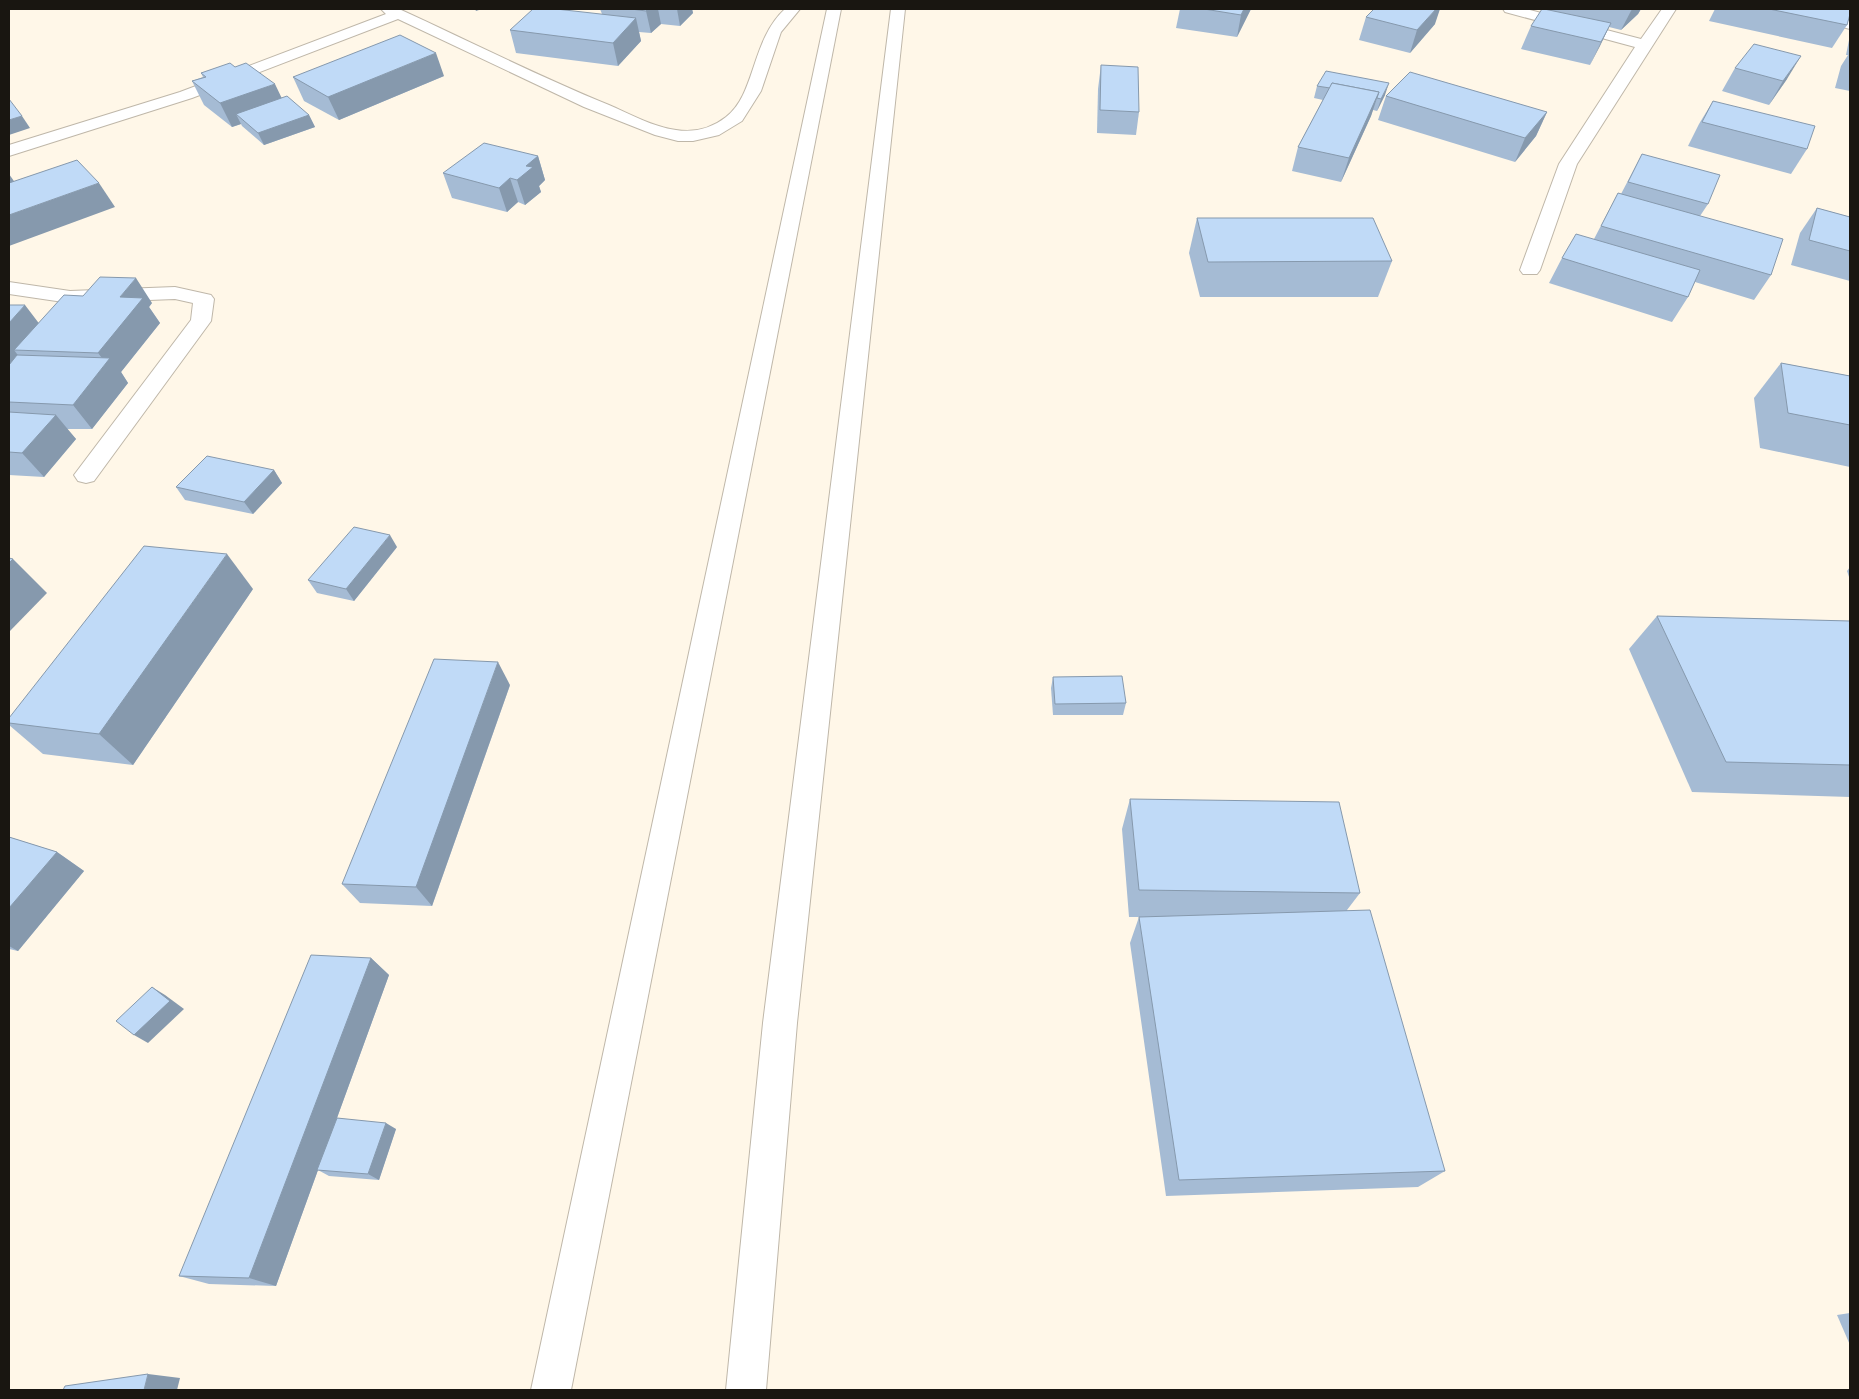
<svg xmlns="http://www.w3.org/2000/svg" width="1859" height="1399" viewBox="0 0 1859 1399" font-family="'Crimson Pro',serif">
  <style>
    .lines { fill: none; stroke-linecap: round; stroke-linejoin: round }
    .minor-casing { stroke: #bfb7a9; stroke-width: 2 }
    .trunk-casing { stroke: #bfb7a9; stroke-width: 2 }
    .minor { fill: #fff; fill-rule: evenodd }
    .trunk { fill: #fff; fill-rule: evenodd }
    .wall { fill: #a5bbd4 }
    .shaded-wall { fill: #8699ad }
    .building { fill: #c0daf7; stroke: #8699ad }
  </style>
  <rect width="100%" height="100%" fill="#fff7e8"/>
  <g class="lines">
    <defs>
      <g id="minor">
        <path d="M 381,9 L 399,9 C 469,41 538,76 609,105 C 630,114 653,127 676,130 C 694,133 712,128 726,117 C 756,94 751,40 785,9 L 800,9 L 781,32 L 761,91 L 742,121 L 719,135 L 693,141 L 678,141 L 655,135 L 584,107 L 398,19 L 192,98 L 9,156 L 9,145 L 180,92 L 386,14 Z"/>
        <path d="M 1503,9 L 1526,9 L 1641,39 L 1662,9 L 1676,9 L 1577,164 L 1540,270 L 1537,274 L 1523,274 L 1520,270 L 1559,164 L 1635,47 L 1505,12 Z"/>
        <path d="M 1782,9 L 1805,9 L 1850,21 L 1850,29 L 1784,12 Z"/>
        <path d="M 9,282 L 70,291 L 175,287 L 211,295 L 214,299 L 211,321 L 94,481 L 86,483 L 78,481 L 74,475 L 191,320 L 193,303 L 175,299 L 70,303 L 9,294 Z"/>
      </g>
      <g id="trunk">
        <path d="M 827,9 L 841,9 L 571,1390 L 531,1390 Z"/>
        <path d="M 891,9 L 905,9 L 797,1023 L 766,1390 L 726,1390 L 763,1023 Z"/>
      </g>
    </defs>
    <use href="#minor" class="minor-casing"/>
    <use href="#trunk" class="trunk-casing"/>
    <use href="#minor" class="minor"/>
    <use href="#trunk" class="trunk"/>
  </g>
  <g class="wall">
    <path d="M 600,9 L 692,9 L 693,13 L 680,26 L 661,24 L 651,33 L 639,32 L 641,41 L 618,66 L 516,53 L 510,30 L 602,14 Z"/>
    <path d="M 1180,9 L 1251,9 L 1237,37 L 1176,28 Z"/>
    <path d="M 1552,9 L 1641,9 L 1638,14 L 1621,30 L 1609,27 L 1590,65 L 1521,49 L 1531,26 L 1552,11 Z"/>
    <path d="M 1715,9 L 1850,9 L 1847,25 L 1832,48 L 1709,21 Z"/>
    <path d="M 1366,17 L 1435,24 L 1410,53 L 1359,40 Z"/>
    <path d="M 1850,35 L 1850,91 L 1835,88 L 1841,66 L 1848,55 L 1846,55 Z"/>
    <path d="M 1101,65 L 1139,112 L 1136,135 L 1097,133 L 1098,89 Z"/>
    <path d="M 235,67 L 282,98 L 309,115 L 315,127 L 264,145 L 242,126 L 241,124 L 232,127 L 204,105 L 192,81 L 203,77 L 201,73 Z"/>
    <path d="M 1735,68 L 1787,79 L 1769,105 L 1722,91 Z"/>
    <path d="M 444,76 L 339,120 L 304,101 L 293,77 Z"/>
    <path d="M 1317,86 L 1385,95 L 1377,111 L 1373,110 L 1371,116 L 1341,182 L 1292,171 L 1298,147 L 1323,100 L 1314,98 Z"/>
    <path d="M 1386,96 L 1547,112 L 1536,136 L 1515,162 L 1378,120 Z"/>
    <path d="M 1713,101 L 1807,149 L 1791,174 L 1688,146 L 1699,124 Z"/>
    <path d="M 1642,154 L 1708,204 L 1700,216 L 1771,275 L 1754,300 L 1695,282 L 1688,297 L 1672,322 L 1549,283 L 1562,258 L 1594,239 L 1618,193 L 1621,194 Z"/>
    <path d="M 538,156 L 545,180 L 539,186 L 541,192 L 525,205 L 518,202 L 507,212 L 452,198 L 443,173 Z"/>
    <path d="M 1817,208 L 1850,217 L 1850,281 L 1791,265 L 1800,233 Z"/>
    <path d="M 1197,218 L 1392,261 L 1378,297 L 1200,297 L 1189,253 Z"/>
    <path d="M 152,303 L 149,307 L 160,323 L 121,372 L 128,383 L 92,429 L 67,429 L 76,439 L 44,477 L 9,475 L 9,305 L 39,323 Z"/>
    <path d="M 1781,363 L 1850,376 L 1850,467 L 1760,448 L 1754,398 Z"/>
    <path d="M 274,470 L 282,483 L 253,514 L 185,500 L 176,487 Z"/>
    <path d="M 397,547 L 354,601 L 317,593 L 308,580 Z"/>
    <path d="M 1850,567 L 1850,580 L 1847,571 Z"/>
    <path d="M 253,589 L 133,765 L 43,754 L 9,725 L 9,718 Z"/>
    <path d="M 1657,616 L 1850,621 L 1850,797 L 1692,792 L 1629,649 Z"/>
    <path d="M 1053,677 L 1126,703 L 1123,715 L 1053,715 L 1051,688 Z"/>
    <path d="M 510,685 L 432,906 L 360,903 L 342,884 Z"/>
    <path d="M 1130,799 L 1360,893 L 1347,910 L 1445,1171 L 1418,1187 L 1166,1196 L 1130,943 L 1139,917 L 1148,917 L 1129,917 L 1122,829 Z"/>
    <path d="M 9,837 L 57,852 L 84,871 L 18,951 L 9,949 Z"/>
    <path d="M 371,958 L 389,975 L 337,1118 L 396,1129 L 379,1180 L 329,1176 L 318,1170 L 276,1286 L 209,1284 L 179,1276 Z"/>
    <path d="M 1850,1313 L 1850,1345 L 1837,1315 Z"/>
  </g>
  <g class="shaded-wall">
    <path d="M 475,9 L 482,9 L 476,11 Z"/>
    <path d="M 648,9 L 658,9 L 661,24 L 651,33 L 646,11 Z"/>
    <path d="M 677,9 L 692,9 L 693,13 L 680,26 Z"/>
    <path d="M 1244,9 L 1251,9 L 1237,37 L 1241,15 Z"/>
    <path d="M 1436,9 L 1440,9 L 1435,24 L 1410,53 L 1417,30 Z"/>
    <path d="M 1632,9 L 1641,9 L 1638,14 L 1621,30 Z"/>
    <path d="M 636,18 L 641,41 L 618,66 L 613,43 Z"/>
    <path d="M 1611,23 L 1600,46 L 1590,65 L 1601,42 Z"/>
    <path d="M 436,53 L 444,76 L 339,120 L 328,97 Z"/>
    <path d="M 1801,56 L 1787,79 L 1769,105 L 1783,81 Z"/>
    <path d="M 1389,83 L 1385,95 L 1377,111 L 1381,99 Z"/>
    <path d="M 275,84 L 286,107 L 236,114 L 241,124 L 232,127 L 220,103 Z"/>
    <path d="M 1379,92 L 1371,116 L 1341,182 L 1349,158 Z"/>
    <path d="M 1547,112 L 1536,136 L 1515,162 L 1525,138 Z"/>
    <path d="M 309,115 L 315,127 L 264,145 L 258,133 Z"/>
    <path d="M 22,116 L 30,128 L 9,135 L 9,120 Z"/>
    <path d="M 538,156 L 545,180 L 539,186 L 541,192 L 525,205 L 517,180 L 526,166 Z"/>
    <path d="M 9,174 L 25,197 L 9,202 Z"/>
    <path d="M 510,178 L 518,202 L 507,212 L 499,188 Z"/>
    <path d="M 99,183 L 115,207 L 9,246 L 9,215 Z"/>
    <path d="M 136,278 L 152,303 L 149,307 L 160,323 L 121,372 L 128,383 L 92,429 L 73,405 L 106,363 L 98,353 L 120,297 Z"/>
    <path d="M 25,305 L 44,330 L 14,350 L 20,358 L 9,370 L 9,323 Z"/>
    <path d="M 56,415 L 76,439 L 44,477 L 22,453 Z"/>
    <path d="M 274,470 L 282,483 L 253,514 L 244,502 Z"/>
    <path d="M 390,535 L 397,547 L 354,601 L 346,589 Z"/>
    <path d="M 227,554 L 253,589 L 133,765 L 99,734 Z"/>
    <path d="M 13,559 L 47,593 L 9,632 L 9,563 Z"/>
    <path d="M 498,662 L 510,685 L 432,906 L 416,887 Z"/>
    <path d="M 57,852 L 84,871 L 18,951 L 9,946 L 9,908 Z"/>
    <path d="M 371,958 L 389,975 L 318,1170 L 317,1170 L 318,1170 L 276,1286 L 249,1278 Z"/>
    <path d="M 152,987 L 165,995 L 184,1009 L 148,1043 L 134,1035 Z"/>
    <path d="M 386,1123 L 396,1129 L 379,1180 L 368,1174 Z"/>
    <path d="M 148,1374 L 180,1378 L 177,1390 L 144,1390 Z"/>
  </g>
  <g class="building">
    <path d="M 533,9 L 556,9 L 636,18 L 613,43 L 510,30 Z"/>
    <path d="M 631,9 L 648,9 L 646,11 Z"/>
    <path d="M 1204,9 L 1244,9 L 1241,15 Z"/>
    <path d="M 1374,9 L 1436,9 L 1417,30 L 1366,17 Z"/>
    <path d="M 1542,9 L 1544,9 L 1611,23 L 1601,42 L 1531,26 Z"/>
    <path d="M 1769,9 L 1850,9 L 1850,14 L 1847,25 Z"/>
    <path d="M 400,35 L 436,53 L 328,97 L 293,77 Z"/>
    <path d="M 1754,44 L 1801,56 L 1783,81 L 1735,68 Z"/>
    <path d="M 230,63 L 235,67 L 246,63 L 275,84 L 220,103 L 192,81 L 206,77 L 201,73 Z"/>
    <path d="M 1101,65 L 1138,67 L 1139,112 L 1100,110 Z"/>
    <path d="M 1326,71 L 1389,83 L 1381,99 L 1377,98 L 1379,92 L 1332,83 L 1330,88 L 1317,86 Z"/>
    <path d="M 1410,72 L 1547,112 L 1525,138 L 1386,96 Z"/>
    <path d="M 1332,83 L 1379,92 L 1349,158 L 1298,147 Z"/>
    <path d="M 287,96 L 309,115 L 258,133 L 236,114 Z"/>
    <path d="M 9,99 L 22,116 L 9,120 Z"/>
    <path d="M 1713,101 L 1815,126 L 1807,149 L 1702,122 Z"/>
    <path d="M 484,143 L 538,156 L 526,166 L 533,167 L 517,180 L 510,178 L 499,188 L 443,173 Z"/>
    <path d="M 1642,154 L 1720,175 L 1708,204 L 1628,182 Z"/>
    <path d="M 77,160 L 99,183 L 9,215 L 9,183 Z"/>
    <path d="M 1618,193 L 1783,239 L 1771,275 L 1601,226 Z"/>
    <path d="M 1817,208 L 1850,217 L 1850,251 L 1809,240 Z"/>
    <path d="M 1197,218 L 1373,218 L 1392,261 L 1208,262 Z"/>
    <path d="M 1576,234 L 1700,270 L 1688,297 L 1562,258 Z"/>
    <path d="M 100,277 L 136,278 L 120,297 L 143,298 L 98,353 L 14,350 L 64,295 L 83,296 Z"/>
    <path d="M 9,305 L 25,305 L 9,323 Z"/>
    <path d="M 17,355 L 110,358 L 73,405 L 9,402 L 9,365 Z"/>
    <path d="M 1781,363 L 1850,376 L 1850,425 L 1788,413 Z"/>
    <path d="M 9,412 L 56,415 L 22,453 L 9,452 Z"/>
    <path d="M 207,456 L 274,470 L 244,502 L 176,487 Z"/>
    <path d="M 354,527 L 390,535 L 346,589 L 308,580 Z"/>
    <path d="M 144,546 L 227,554 L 99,734 L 9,723 L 9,718 Z"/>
    <path d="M 9,558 L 13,559 L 9,563 Z"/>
    <path d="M 1657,616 L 1850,621 L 1850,765 L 1726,762 Z"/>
    <path d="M 434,659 L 498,662 L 416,887 L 342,884 Z"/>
    <path d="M 1122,676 L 1126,703 L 1055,704 L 1053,677 Z"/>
    <path d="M 1130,799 L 1339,802 L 1360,893 L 1139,890 Z"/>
    <path d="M 9,837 L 57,852 L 9,908 Z"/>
    <path d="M 1370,910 L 1445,1171 L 1179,1180 L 1139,917 Z"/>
    <path d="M 311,955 L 371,958 L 249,1278 L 179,1276 Z"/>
    <path d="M 152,987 L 170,1001 L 134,1035 L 116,1021 Z"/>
    <path d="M 337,1118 L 386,1123 L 368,1174 L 317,1170 Z"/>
    <path d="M 148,1374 L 144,1390 L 63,1390 L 65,1386 Z"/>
  </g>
  <rect width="1859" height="1399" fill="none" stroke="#191611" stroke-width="20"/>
</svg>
